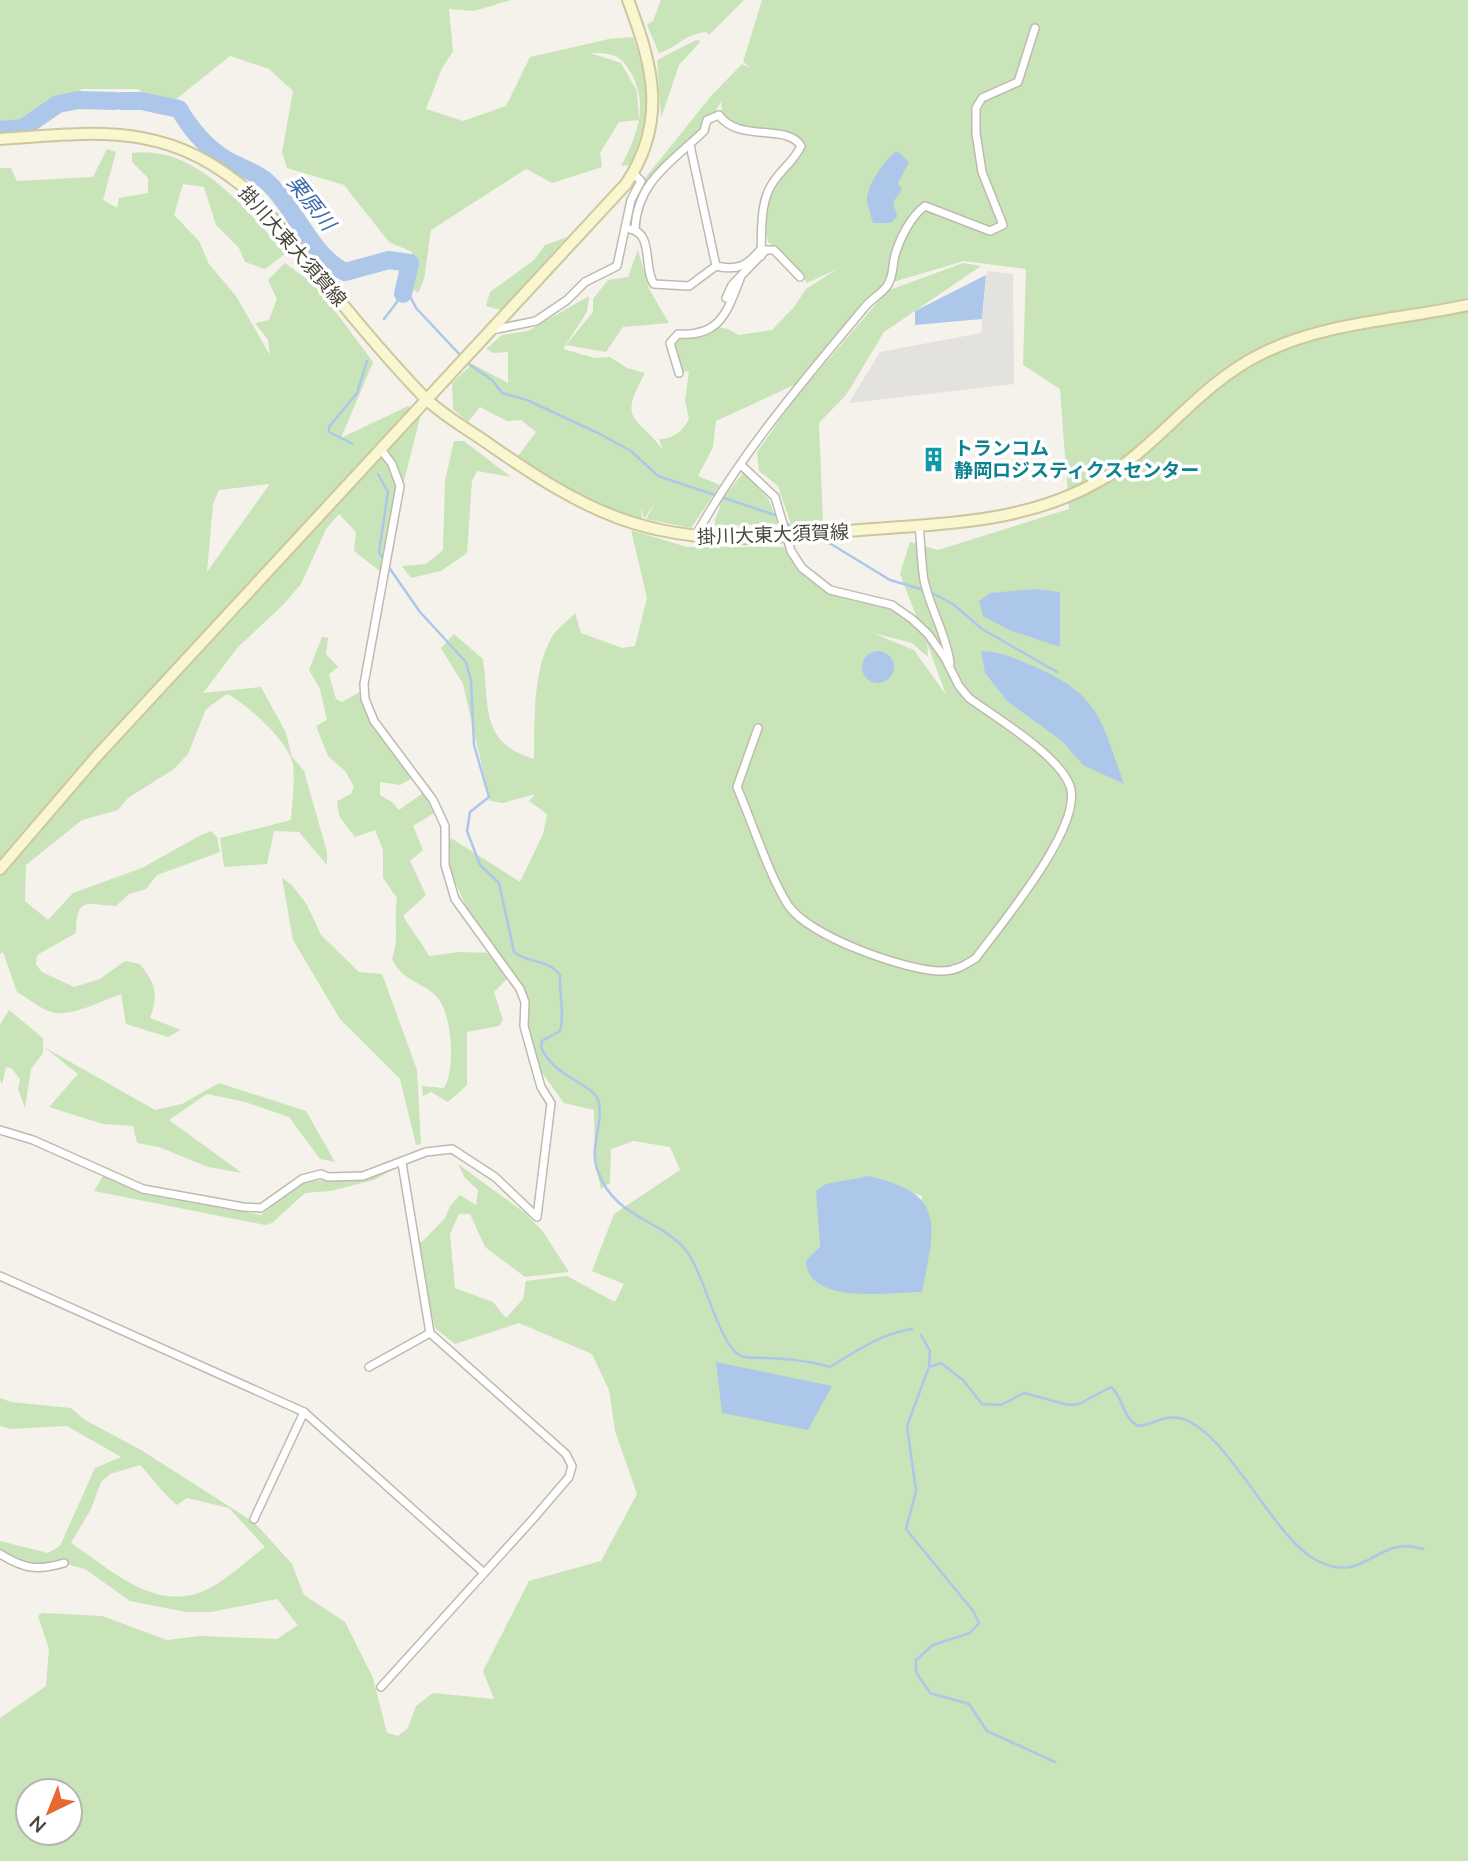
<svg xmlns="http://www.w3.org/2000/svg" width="1468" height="1861" viewBox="0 0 1468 1861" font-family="'Nunito Sans','Noto Sans JP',sans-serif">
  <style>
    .green { fill: #c9e4b8; fill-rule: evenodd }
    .parking { fill: #e3e2de }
    .water { fill: #adc7ea }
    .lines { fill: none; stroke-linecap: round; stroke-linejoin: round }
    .stream { stroke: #adc7ea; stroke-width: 2.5 }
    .river { stroke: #adc7ea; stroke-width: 18 }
    .street-casing { stroke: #bebbae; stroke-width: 10 }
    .secondary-casing { stroke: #ccc79d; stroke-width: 14 }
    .street { stroke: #fff; stroke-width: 7 }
    .secondary { stroke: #faf6cf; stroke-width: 10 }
    .secondary-bridge-casing { stroke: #ccc79d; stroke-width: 14; stroke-linecap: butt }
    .secondary-bridge { stroke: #faf6cf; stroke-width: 10 }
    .labels { text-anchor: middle; stroke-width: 7; stroke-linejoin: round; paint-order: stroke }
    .street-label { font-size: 19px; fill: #474439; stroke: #fff }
    .culture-label { font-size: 19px; font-weight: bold; fill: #0d838f; stroke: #fff; text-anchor: start }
    .water-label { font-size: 21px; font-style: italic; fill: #3c69a9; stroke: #fff }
  </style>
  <rect width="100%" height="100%" fill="#f4f2eb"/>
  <g class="green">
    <path d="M 0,0 L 511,0 L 474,11 L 449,9 L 453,51 L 442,68 L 426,109 L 463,121 L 506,106 L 530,57 L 609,39 L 633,37 C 651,90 652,112 630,165 L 621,166 C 637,136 649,105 631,73 C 626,65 621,57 612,55 C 605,53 597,53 590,53 L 621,63 L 637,91 L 639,120 L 619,122 L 600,153 L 602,167 L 552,183 L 526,169 L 431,230 L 424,279 L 418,293 L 411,288 L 412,252 L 389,242 L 344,185 L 287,168 L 282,152 L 293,91 L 269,69 L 230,56 L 165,108 L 138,89 L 82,89 L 26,124 L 0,122 Z"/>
    <path d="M 661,0 L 744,0 L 709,35 L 706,32 C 680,36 681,46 659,53 L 647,25 L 653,21 Z"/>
    <path d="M 762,0 L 1468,0 L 1468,1861 L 0,1861 L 0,1718 L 46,1686 L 49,1649 L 38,1616 L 42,1613 L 102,1616 L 167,1640 L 201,1636 L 277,1639 L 298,1625 L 277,1599 L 211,1612 L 186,1612 L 130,1601 L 85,1569 L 66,1564 L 44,1569 L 0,1554 L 0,1541 L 48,1553 L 60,1546 L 95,1468 L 121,1457 L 67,1426 L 10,1429 L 0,1426 L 0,1398 L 11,1402 L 71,1408 L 85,1420 L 141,1450 L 255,1523 L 292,1564 L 304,1595 L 345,1622 L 373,1678 L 387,1733 L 398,1736 L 408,1728 L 416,1706 L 433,1693 L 494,1699 L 483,1671 L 529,1581 L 601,1561 L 637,1494 L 615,1431 L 609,1390 L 592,1354 L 519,1323 L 455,1344 L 435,1328 L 414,1241 L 422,1242 L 445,1218 L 450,1206 L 460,1195 L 476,1205 L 478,1190 L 465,1178 L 458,1164 L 525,1213 L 544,1233 L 569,1272 L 525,1277 L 485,1247 L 470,1214 L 459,1214 L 450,1234 L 455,1288 L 493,1302 L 506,1318 L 523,1299 L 526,1281 L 567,1276 L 615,1302 L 624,1284 L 592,1271 L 614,1214 L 680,1170 L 670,1147 L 633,1141 L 611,1149 L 610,1183 L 601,1189 L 595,1162 L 594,1110 L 564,1103 L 540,1070 L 528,1038 L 528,1010 L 525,992 L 470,915 L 445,859 L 451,838 L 520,882 L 543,834 L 547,814 L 529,801 L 535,794 L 503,803 L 490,801 L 463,684 L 441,648 L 454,634 L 483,659 C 490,707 479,742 534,759 C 535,721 532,671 552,637 C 557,628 568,621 575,613 L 581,633 L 622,648 L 635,646 L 647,598 L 631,530 L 687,547 L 784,547 L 802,568 L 830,590 L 898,609 L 920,626 L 900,574 L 910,542 L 938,550 L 1069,509 L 1060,389 L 1023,365 L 1026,269 L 964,261 L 883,285 L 805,380 L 716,421 L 713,447 L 698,476 L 720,485 L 691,528 L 646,519 L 657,499 L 644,519 L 641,507 L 642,520 L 578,495 L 518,456 L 536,432 L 521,420 L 507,421 L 480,407 L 468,422 L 453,409 L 452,383 L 472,364 L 508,383 L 508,352 L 494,353 L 486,349 L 502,335 L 528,331 L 589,296 L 587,312 L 563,349 L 595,358 L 610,357 L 627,368 L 645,373 C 617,423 637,415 663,450 L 659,439 C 672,440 684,430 689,419 L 685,401 L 689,371 L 682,372 L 670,343 C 686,325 720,321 738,335 L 772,330 L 794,307 L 806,289 L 837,269 L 807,283 L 785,254 L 768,242 C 761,207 771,188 795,163 L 795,139 L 724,121 L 721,102 L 703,132 L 650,180 L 635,225 L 626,225 L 638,187 L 711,96 L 742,64 L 751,68 L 743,62 ZM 873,633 L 912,643 L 928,657 L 927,643 L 946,695 L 914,650 ZM 874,1178 L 922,1196 L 922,1292 L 807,1261 ZM 140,1465 C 153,1478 162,1493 177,1505 L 187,1498 L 229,1508 L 265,1547 C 249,1559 234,1573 217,1584 C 161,1619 116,1573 71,1543 L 91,1509 L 101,1482 L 110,1474 ZM 28,1791 L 70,1791 L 70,1833 L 28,1833 Z"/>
    <path d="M 696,40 L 701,41 L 679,65 L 661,118 L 657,60 Z"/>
    <path d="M 107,149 L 116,152 L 103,200 L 117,208 L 119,198 L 148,193 L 148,178 L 132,162 L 132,153 C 198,145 245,210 286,253 L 265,269 L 245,262 L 239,248 L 216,225 L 204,187 L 183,184 L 174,215 L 199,241 L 209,264 L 236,296 L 270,355 L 268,340 L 255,323 L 269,320 L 277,299 L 268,280 L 285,263 L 317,287 L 373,362 L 341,438 L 408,406 L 421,414 L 381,572 L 354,551 L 356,532 L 339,514 L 326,529 L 301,584 L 283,605 L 238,647 L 203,693 L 261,687 L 286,733 L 292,757 L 304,771 L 327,852 L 327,865 L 299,832 L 274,831 L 267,864 L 224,867 L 220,838 L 291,820 C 292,803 295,782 293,765 C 290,742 247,704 227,694 L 206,709 L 188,754 L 174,769 L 128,798 L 118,810 L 82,820 L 26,865 L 25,901 L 48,920 L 73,893 L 142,868 L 201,835 L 211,831 L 217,837 L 220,852 L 157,875 L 146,889 L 129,894 L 116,906 C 85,904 77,896 76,933 L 37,955 L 36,965 L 42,972 L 74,987 L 100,979 L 125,961 L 140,964 C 155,984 159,993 150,1018 L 181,1030 L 168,1037 L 126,1024 L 121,994 C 103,1000 76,1015 56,1013 C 44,1012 28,998 17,992 L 3,952 L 0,954 L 0,168 L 11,168 L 17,181 L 93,177 ZM 269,484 L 269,485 L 207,572 L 213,504 L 219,490 Z"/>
    <path d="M 567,237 L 501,310 L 486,306 L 490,292 L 534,260 L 545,245 Z"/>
    <path d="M 638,250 L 649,289 L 669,323 L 623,327 L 606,352 L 566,345 L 593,312 L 593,299 L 608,280 L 628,277 Z"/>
    <path d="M 963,263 L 981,266 L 884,332 L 846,395 L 819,423 L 823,522 L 791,525 L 778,486 L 759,471 L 757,452 L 793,401 L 887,291 Z"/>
    <path d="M 454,441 L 464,441 L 511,477 L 477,471 L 472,481 L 467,553 L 441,571 L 411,578 L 402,566 L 426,564 L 443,550 L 445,481 Z"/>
    <path d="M 744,472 L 769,500 L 778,524 L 715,526 C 714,516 721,510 721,500 Z"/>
    <path d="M 322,637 L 328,638 L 326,654 L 338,667 L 329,674 L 336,699 L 342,702 L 360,692 L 373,723 L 411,779 L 400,785 L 380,782 L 380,795 L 392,802 L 399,810 L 423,793 L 434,813 L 413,826 L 423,850 L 410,861 L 426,895 L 403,916 C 411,930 421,941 429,956 L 460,952 L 493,953 L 510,976 L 494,992 L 503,1020 L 499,1026 L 467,1032 L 467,1085 L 448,1102 L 431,1092 L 423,1096 L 422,1086 L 444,1088 C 456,1070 452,1013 437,997 C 422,981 404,983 392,959 C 400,936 393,922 397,898 L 383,878 L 383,850 L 375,830 L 355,837 L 339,816 L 337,801 L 351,794 L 354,787 L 346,772 L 328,756 L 316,726 L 327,720 L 320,689 L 309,670 Z"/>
    <path d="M 282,878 L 292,885 L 307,905 L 321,935 L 359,972 L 382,974 L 417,1070 L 421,1144 L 416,1145 L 400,1079 L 340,1019 L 293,940 Z"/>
    <path d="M 9,1010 L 43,1038 L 43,1053 L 31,1069 L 25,1108 L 18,1089 L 20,1079 L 11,1068 L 6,1067 L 2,1084 L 0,1080 L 0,1025 Z"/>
    <path d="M 44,1047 L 155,1110 L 182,1104 L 219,1083 L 306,1111 L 335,1162 L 320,1159 L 289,1117 L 245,1102 L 207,1094 L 169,1120 L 242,1173 L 208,1167 L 159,1147 L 137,1143 L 133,1126 L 103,1124 L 49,1107 L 78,1074 Z"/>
    <path d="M 395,1168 L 374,1180 L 330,1191 L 305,1193 L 272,1223 L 265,1225 L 94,1191 L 103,1176 L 147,1195 L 261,1215 L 304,1181 L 357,1179 Z"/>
  </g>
  <path class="parking" d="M 987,271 L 1013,274 L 1014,384 L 849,403 L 880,352 L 981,333 Z"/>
  <g class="water">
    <path d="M 897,151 L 909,162 L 898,183 L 902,190 L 893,202 L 897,216 L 891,223 L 873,223 C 871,216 868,207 867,200 C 866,187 886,157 897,151 Z"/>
    <path d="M 986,275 L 982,319 L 915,325 L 915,311 Z"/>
    <path d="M 1035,589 L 1060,592 L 1060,647 L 1009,630 L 983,616 L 979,601 L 990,593 Z"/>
    <circle cx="878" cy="667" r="16"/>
    <path d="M 981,651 C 1001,652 1015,658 1033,666 C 1100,695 1101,719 1124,784 L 1083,765 L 1062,741 L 1008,702 L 985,673 Z"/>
    <path d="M 869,1176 C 947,1194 935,1224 922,1292 C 891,1292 808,1306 806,1261 L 820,1246 L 816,1191 L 826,1184 Z"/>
    <path d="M 716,1362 L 832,1386 L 808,1430 L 722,1413 Z"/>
  </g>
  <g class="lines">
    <g class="stream">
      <path d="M 384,319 L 403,294 L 411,298 L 416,308 L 462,357"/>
      <path d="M 466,362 L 492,380 L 502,393 L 527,400 L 598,433 L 631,451 L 658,476 L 778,516"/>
      <path d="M 353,444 L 329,432 L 329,427 L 357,393 L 367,361"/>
      <path d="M 378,474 L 388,492 L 379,552 L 385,561"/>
      <path d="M 786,523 L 798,531"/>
      <path d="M 814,538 L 831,544 L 890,580 L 924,590"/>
      <path d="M 388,566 L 420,612 L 466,662 L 471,681 L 474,745 L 489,797 L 470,812 L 467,831 L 480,865 L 499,883 L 514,952 C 529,964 546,958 560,975 C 559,994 565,1014 560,1031 L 542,1041 L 541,1047 C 553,1077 592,1083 598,1100 C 605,1121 589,1146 597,1169 C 614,1220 662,1218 688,1253 C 704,1274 720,1348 741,1356 C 748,1359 760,1357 767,1358 C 789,1359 810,1361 830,1367 C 856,1351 882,1333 912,1329"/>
      <path d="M 930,592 L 953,604 L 982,629 L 1057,672"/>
      <path d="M 921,1335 L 930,1351 L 929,1367 L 907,1426 L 916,1491 L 906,1529 L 973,1611 L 979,1623 L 970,1633 L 933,1645 L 916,1660 L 916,1672 L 930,1693 L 969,1704 L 987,1731 L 1055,1762"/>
      <path d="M 929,1367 L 941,1363 L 963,1380 L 982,1404 L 1001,1405 L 1024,1393 L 1068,1405 L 1079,1404 L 1111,1387 C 1124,1398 1122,1417 1138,1426 C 1152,1425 1164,1415 1179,1418 C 1224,1426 1272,1535 1314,1559 C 1366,1588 1374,1534 1423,1549"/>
    </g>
    <g class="river">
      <path d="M 121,101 L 141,101 L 179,109 C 190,128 203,144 222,157 C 235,166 252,170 265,180 C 295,206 311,256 345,272 L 389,260 L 410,263 L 403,294"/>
      <path d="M 0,130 L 23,128 L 58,104 L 79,100 L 115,101"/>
    </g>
    <defs>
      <g id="street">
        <path d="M 690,145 L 716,266 C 738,271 747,266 761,249"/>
        <path d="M 630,229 C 654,233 643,269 654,284 L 689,286 L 716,266"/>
        <path d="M 635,229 C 637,181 673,161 704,131 L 707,120 L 719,115 C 738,143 787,123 801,146 C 794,161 783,168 774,181 C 759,201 762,232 761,256"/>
        <path d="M 726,298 L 732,285 L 766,250 L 774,250 L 800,277"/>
        <path d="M 492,330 L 536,321 L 567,300 L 585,282 L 617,266 L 631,200 L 641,181 L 633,173"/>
        <path d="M 679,373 L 670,343 L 678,334 C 720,337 727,312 740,279"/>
        <path d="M 741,465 L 775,497 L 791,551 L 802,568 L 830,590 L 892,605 L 912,619 L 928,634 L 945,658 L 959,686 L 969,698 C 996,718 1059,755 1070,786 C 1084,826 1000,925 976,958 C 965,965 956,971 942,971 C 906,971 808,936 788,905 C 769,875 752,822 737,787 L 758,728"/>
        <path d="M 919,525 C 921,543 921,562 924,580 C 930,609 946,633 950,663"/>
        <path d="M 695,537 C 740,454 804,380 864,308 C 870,300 881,294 887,286 C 894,276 892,266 895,255 C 900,238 911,216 925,206 L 990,231 L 1003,225 L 982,172 L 976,133 L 976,108 L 982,98 L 1018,82 L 1035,28"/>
        <path d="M 0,1130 L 33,1140 L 143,1189 L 243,1207 L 261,1208 L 302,1179 L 321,1174 L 328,1177 L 363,1176 L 426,1152 L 452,1149 L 495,1177 L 537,1217 L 551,1103 L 541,1087 L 532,1055 L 524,1026 L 525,1002 L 520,989 L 455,899 L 445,865 L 445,826 L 433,800 L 374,721 L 365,699 L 364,684 L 400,486 L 392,464 L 380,448"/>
        <path d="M 0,1276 L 304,1412 L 483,1572"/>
        <path d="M 369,1367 L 430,1333"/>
        <path d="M 254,1519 L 304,1412"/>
        <path d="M 0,1554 C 24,1569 37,1571 64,1563"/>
        <path d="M 381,1687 L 533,1519 L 569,1477 L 572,1466 L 566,1454 L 430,1333 L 402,1163"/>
      </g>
      <g id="secondary">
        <path d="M 0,139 C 105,131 173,122 256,198 C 311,265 364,334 424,397 C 443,416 471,431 493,447 C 585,511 646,542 762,538"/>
        <path d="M 860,530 C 950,523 1041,523 1118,469 C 1169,432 1205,381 1263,353 C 1325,322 1400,320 1468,305"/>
        <path d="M 0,869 L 96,757 L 626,184 C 668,121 653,66 628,0"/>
      </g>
    </defs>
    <use href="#street" class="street-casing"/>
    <use href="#secondary" class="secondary-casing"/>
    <use href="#street" class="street"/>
    <use href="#secondary" class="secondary"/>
    <defs>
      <path id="secondary-bridge" d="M 762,538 L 860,530"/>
    </defs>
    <use href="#secondary-bridge" class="secondary-bridge-casing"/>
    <use href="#secondary-bridge" class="secondary-bridge"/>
  </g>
  <defs>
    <symbol id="building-bare" viewBox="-9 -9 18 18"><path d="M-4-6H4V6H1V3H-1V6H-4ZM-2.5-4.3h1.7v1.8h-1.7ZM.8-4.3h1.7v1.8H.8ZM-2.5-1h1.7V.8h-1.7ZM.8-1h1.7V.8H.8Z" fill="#0f9aa8" stroke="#fff" stroke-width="2.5" paint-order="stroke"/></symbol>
  </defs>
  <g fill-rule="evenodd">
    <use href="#building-bare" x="916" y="442" width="35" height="35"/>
  </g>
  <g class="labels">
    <g class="street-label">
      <text transform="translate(293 246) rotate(49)" y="7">掛川大東大須賀線</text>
      <text transform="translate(773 534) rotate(-2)" y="7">掛川大東大須賀線</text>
    </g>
    <g class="culture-label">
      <text x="954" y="455">トランコム<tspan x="954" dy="22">静岡ロジスティクスセンター</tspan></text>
    </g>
    <g class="water-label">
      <text transform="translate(311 203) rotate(52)" y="7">栗原川</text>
    </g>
  </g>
  <g transform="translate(49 1812) rotate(223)"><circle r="33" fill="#ffffff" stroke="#b5b4b0" stroke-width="2"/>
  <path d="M0-5L12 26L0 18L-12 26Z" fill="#e56930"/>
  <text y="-10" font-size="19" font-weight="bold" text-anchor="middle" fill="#474439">N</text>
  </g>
</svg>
